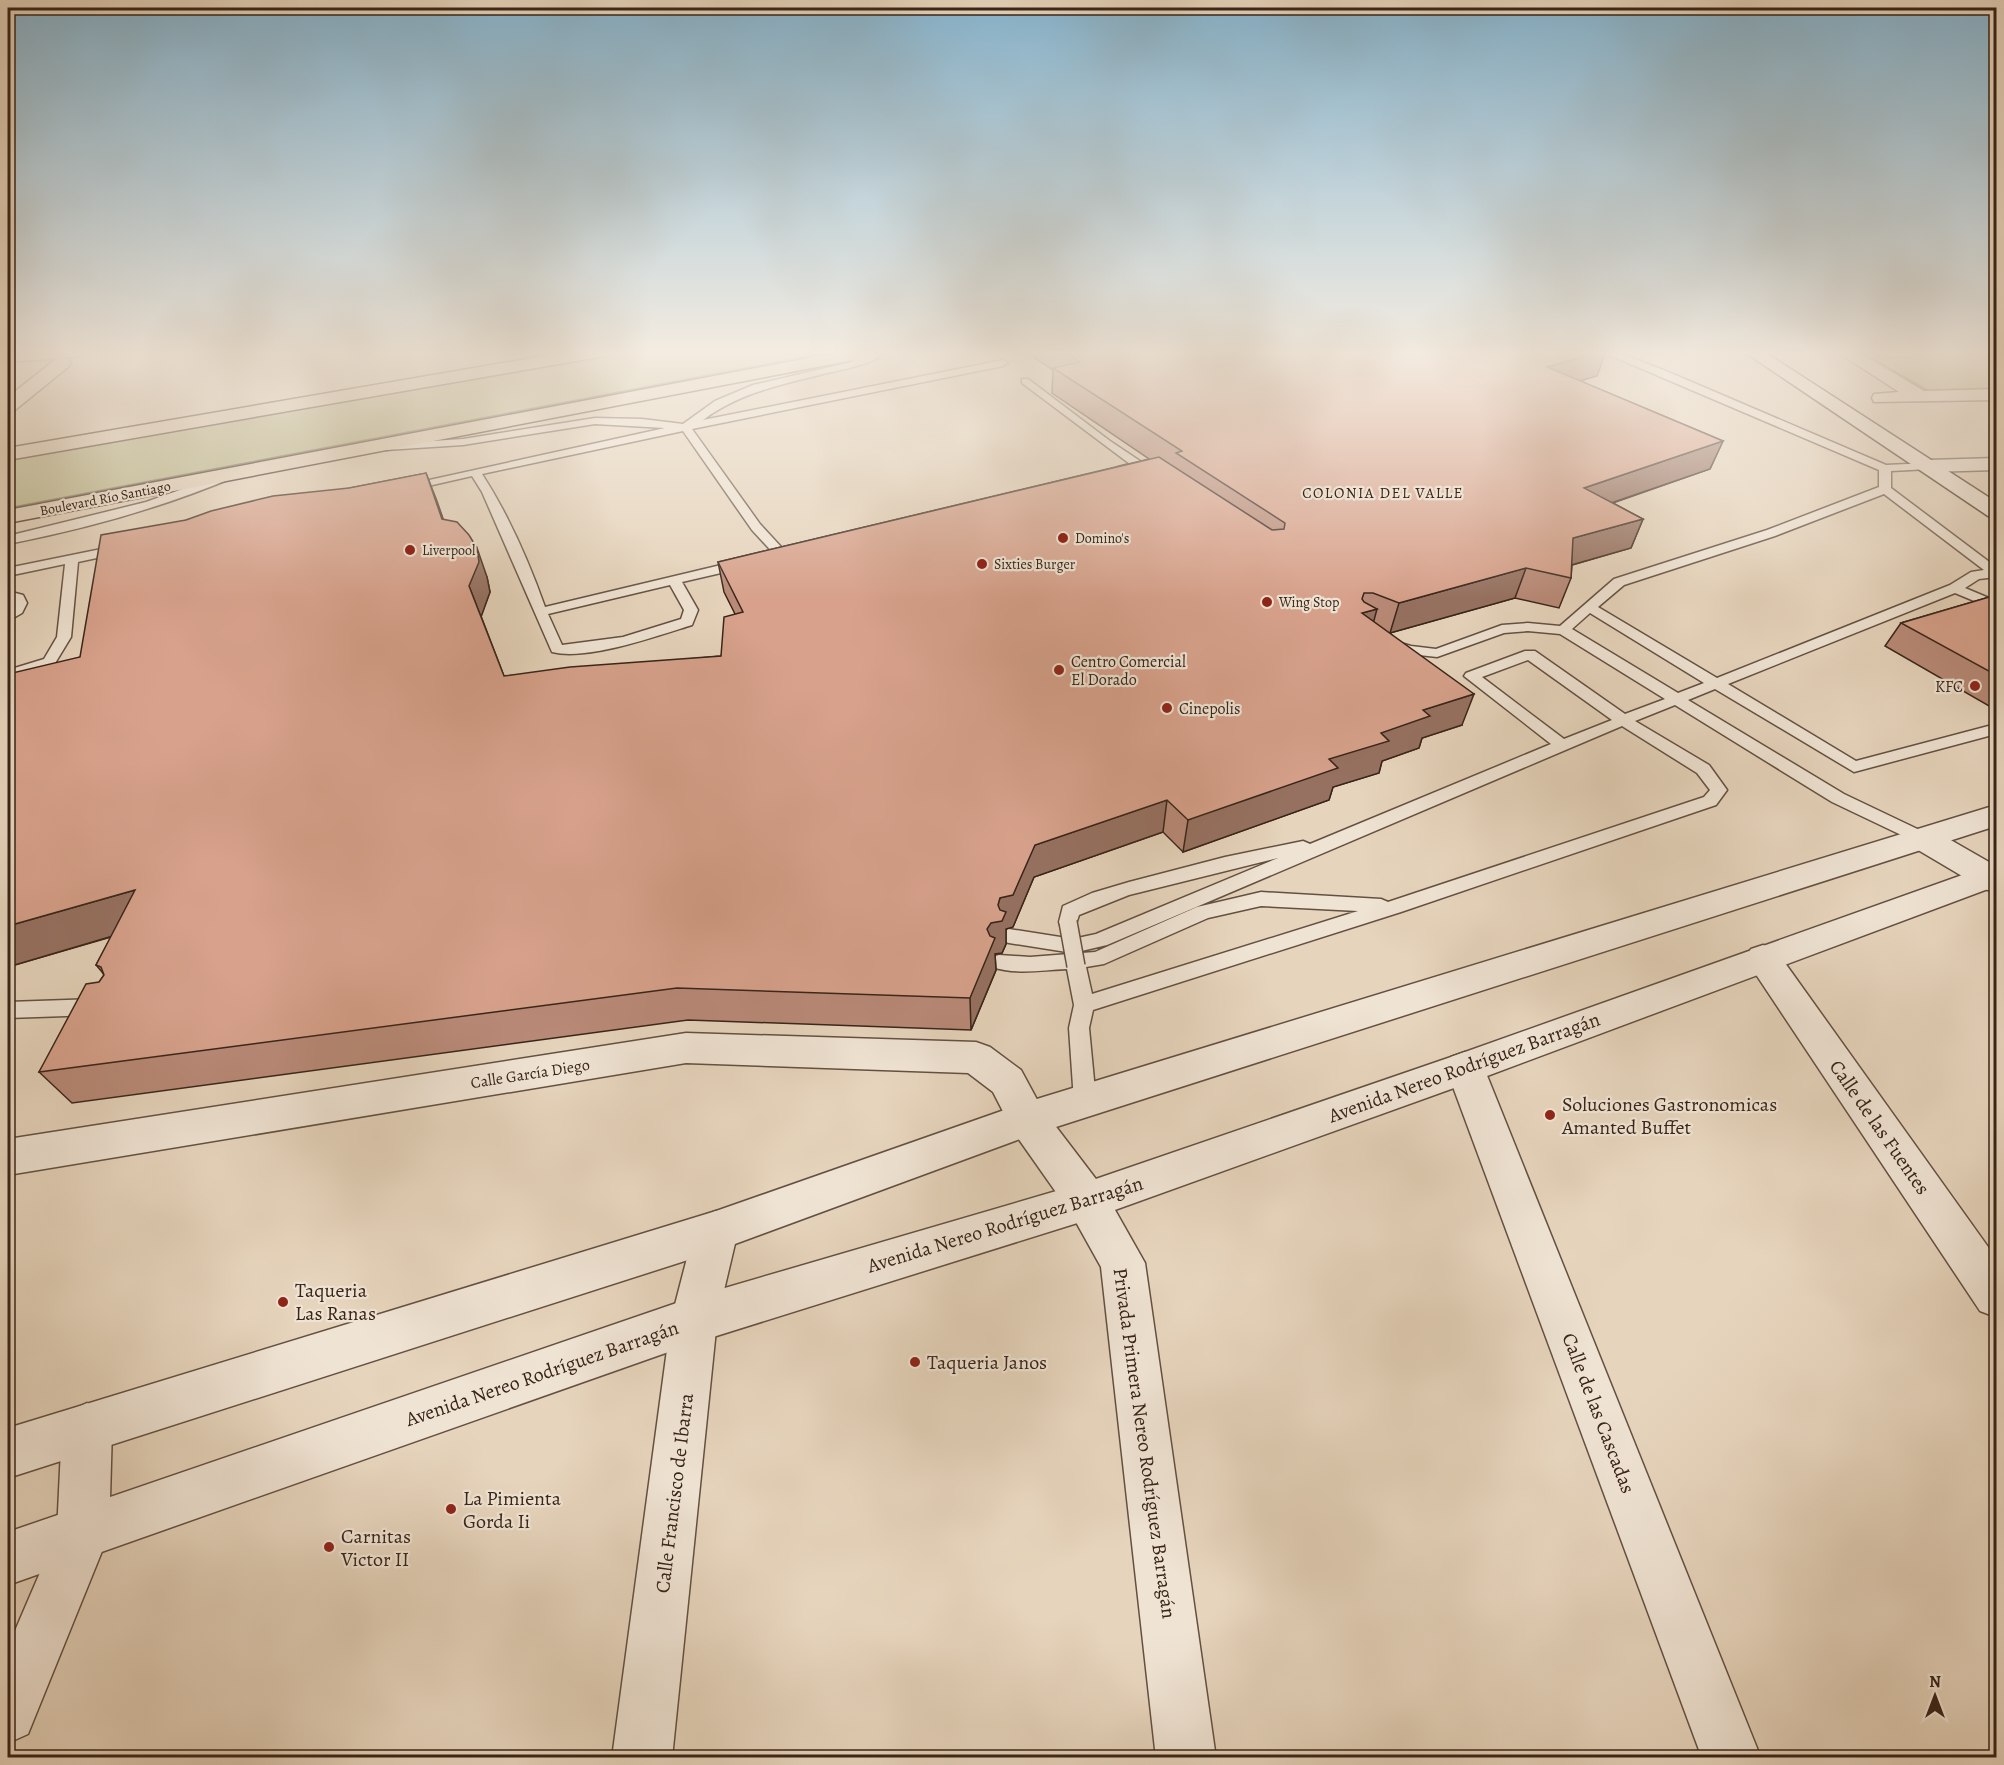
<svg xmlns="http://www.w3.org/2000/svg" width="2004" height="1765" viewBox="0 0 2004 1765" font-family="Alegreya,serif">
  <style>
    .green { fill: #bcbb8c; stroke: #7a7052; stroke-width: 1.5 }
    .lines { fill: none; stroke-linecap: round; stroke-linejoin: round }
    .service-casing { stroke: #645042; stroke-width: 3 }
    .minor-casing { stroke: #645042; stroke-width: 3 }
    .tertiary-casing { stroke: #645042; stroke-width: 3 }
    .secondary-casing { stroke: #382419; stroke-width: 3 }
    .primary-casing { stroke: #382419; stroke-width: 3 }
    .service { fill: #efe3d3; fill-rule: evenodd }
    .minor { fill: #efe3d3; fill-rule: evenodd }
    .tertiary { fill: #efe3d3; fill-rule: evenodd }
    .secondary { fill: #efe3d3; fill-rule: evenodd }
    .primary { fill: #e6d4bc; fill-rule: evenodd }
    .service-bridge-casing { stroke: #645042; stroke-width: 20; stroke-linecap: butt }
    .service-bridge { stroke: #efe3d3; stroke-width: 17 }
    .wall { fill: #b98a78; stroke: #382419; stroke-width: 1.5 }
    .shaded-wall { fill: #967161; stroke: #382419; stroke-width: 1.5 }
    .building { fill: #d7a18b; stroke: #382419; stroke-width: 1.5 }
    .poi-dot { fill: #8f2418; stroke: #efe3d3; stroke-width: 2 }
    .labels { text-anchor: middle; stroke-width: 4.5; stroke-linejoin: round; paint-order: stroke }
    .far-street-label { font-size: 14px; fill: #382419; stroke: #efe3d3 }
    .far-poi-label { font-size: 14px; fill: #382419; stroke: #efe3d3; text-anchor: start }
    .far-neighbourhood-label { font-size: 15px; letter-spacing: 1.5px; fill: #382419; stroke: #efe3d3 }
    .poi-label { font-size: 16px; fill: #382419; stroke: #efe3d3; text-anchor: start }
    .street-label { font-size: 16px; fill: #382419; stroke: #efe3d3 }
    .near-street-label { font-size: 20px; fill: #382419; stroke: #efe3d3 }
    .near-poi-label { font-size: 20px; fill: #382419; stroke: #efe3d3; text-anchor: start }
  </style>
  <rect width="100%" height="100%" fill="#e6d4bc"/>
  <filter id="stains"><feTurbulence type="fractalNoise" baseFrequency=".00333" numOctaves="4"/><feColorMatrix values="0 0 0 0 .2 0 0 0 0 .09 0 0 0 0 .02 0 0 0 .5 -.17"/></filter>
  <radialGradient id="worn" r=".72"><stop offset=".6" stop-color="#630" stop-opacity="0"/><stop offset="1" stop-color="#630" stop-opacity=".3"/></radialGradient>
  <g class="green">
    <path d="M 639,351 L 835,351 L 8,508 L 8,459 Z"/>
    <path d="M 1993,354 L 1996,356 L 1996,389 L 1929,391 L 1872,358 Z"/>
  </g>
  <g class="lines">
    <defs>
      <g id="service">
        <path d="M 875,351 L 889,351 C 871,365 845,369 823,374 C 780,385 739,393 703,420 L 1003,360 L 1008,363 L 1003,366 L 692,429 L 760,524 L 784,550 L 799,548 L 801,551 L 799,554 L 777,557 L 752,530 L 683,431 L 482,474 C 508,514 529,562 545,607 L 742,560 L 748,564 L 747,567 L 682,582 L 698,610 L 692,625 C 657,636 587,661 552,652 L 482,492 L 472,476 L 406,491 L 400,488 L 402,486 L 665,428 L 595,424 L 463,445 L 386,450 L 381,447 L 386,444 L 463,439 L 595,418 L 642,419 L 683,424 L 715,401 L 753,385 L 848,363 ZM 670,585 L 684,610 L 681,619 L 623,637 L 562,645 L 548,614 Z"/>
        <path d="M 1600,351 L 1614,351 L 1666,371 L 1886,465 L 1929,463 L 1935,466 L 1929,469 L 1891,471 L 1891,488 L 1996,567 L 1996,577 L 1979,579 L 1965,588 L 1996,601 L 1996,610 L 1955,593 L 1728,684 L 1856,761 L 1996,724 L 1996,734 L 1854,772 L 1715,689 L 1688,700 L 1844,794 L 1930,835 L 1933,839 L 1930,843 L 1918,843 L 1832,802 L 1675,705 L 1635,721 L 1709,765 L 1727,790 L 1716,805 L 1401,912 L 1093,1010 L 1089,1028 L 1096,1101 L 1093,1107 L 1085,1110 L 1077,1107 L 1074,1101 L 1069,1028 L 1074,1005 L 1067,969 C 1043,970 1016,975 992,967 L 989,962 L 992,957 L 999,955 L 1030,957 L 1095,952 L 1197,907 L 1261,892 L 1381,899 L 1388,902 L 1704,797 L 1710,790 L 1697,773 L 1622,726 L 1107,945 L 1073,953 L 1009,943 L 1002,941 L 1000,936 L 1002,931 L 1009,929 L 1073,939 L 1096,934 L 1278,858 L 1129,895 L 1079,915 L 1075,927 L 1068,929 L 1061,927 L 1059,922 L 1063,906 L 1092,893 L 1129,882 L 1225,857 L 1303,841 L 1310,844 L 1551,744 L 1464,676 L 1466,673 L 1525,651 L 1535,651 L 1625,714 L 1665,699 L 1560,634 L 1528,631 L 1504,633 L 1437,657 L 1410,654 L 1385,647 L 1383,644 L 1390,640 L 1411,646 L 1436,649 L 1502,625 L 1528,623 L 1560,626 L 1614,579 L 1767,530 L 1879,487 L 1879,470 ZM 1884,494 L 1984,570 L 1971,572 L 1950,585 L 1717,678 L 1598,607 L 1624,585 L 1775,536 ZM 1590,613 L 1704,683 L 1678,693 L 1572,629 ZM 1528,660 L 1612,720 L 1564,739 L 1482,677 ZM 1261,906 L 1358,911 L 1092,994 L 1086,967 L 1104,964 L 1208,918 Z"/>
        <path d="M 1022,379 L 1028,379 L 1110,441 L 1143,463 L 1143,467 L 1118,471 L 1118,467 L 1130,464 L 1022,383 Z"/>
        <path d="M 233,471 L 237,472 L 237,476 C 164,507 85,529 8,544 L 8,536 L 146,502 Z"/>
        <path d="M 121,545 L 125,546 L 127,549 L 125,552 L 78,562 L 71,637 L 54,665 L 8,678 L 8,670 L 44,659 L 57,637 L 65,564 L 8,576 L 8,568 Z"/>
        <path d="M 8,591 L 23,595 L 27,603 L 22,613 L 8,621 L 8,611 L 13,603 L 8,599 Z"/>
        <path d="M 96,999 L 103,1001 L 106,1007 L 103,1013 L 96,1015 L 8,1018 L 8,1002 Z"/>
      </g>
      <g id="minor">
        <path d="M 90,351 L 82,356 L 62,358 L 68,359 L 71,363 L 68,367 L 15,410 L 8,411 L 8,397 L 56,359 L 62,358 L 8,362 L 8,352 Z"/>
        <path d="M 1836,351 L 1857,351 L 1924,391 L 1996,389 L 1996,400 L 1874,402 L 1872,398 L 1874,394 L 1899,392 Z"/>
        <path d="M 1982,351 L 1996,351 L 1996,359 L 1984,355 Z"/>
        <path d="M 1996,458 L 1996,470 L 1929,472 L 1922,470 L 1919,466 L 1922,462 L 1929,460 Z"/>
        <path d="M 1924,828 L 1935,831 L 1996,866 L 1996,892 L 1984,889 L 1913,847 L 1908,839 L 1913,831 Z"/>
        <path d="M 1763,945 L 1775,949 L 1996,1258 L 1996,1317 L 1980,1311 L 1751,967 L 1745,958 L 1751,949 Z"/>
        <path d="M 686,1033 L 976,1042 L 990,1047 L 1021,1070 L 1041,1107 L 1102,1187 L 1145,1263 L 1216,1758 L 1156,1758 L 1101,1267 L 1072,1215 L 1013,1131 L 993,1092 L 968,1073 L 686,1063 L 8,1175 L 8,1139 Z"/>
        <path d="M 1465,1052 L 1479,1057 L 1484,1068 L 1761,1758 L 1702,1758 L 1446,1068 L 1451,1057 Z"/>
        <path d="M 716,1211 L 731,1217 L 738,1231 L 717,1320 L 672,1758 L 612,1758 L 671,1320 L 694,1231 L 701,1217 Z"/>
        <path d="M 87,1403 L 104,1411 L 112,1428 L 109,1534 L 28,1734 L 8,1743 L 8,1647 L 57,1533 L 62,1428 L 70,1411 Z"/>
      </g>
      <g id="tertiary">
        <path d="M 1996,805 L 1996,826 L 1031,1135 L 716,1251 L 8,1478 L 8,1428 L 716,1211 L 1027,1102 Z"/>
        <path d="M 1996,863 L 1996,886 L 1479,1079 L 1087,1220 L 694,1343 L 8,1585 L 8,1532 L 694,1297 L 1087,1182 L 1451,1057 Z"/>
      </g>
      <path id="secondary" d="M 1743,351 L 1763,351 L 1996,502 L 1996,517 L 1988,516 Z"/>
      <g id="primary">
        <path d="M 573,351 L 612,351 L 604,356 L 8,460 L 8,448 Z"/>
        <path d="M 846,351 L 882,351 L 874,356 L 8,523 L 8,510 Z"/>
      </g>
    </defs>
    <use href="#service" class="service-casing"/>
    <use href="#minor" class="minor-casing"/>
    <use href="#tertiary" class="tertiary-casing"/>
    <use href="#secondary" class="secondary-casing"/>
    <use href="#primary" class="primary-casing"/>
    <use href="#service" class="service"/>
    <use href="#minor" class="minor"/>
    <use href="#tertiary" class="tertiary"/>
    <use href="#secondary" class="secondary"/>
    <use href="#primary" class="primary"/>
    <defs>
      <path id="service-bridge" d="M 1068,922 L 1076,966"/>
    </defs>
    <use href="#service-bridge" class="service-bridge-casing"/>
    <use href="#service-bridge" class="service-bridge"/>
  </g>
  <g class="wall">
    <path d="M 1024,351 L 1606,351 L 1597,376 L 1580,381 L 1723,441 L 1710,469 L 1613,503 L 1643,519 L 1631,548 L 1572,565 L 1571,578 L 1559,608 L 1515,598 L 1390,633 L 1462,725 L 1422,738 L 1419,748 L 1382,761 L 1379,773 L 1333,787 L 1329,800 L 1183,852 L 1163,832 L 1034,877 L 1013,927 L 1006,929 L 1006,944 L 1002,953 L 995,954 L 996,970 L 971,1030 L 688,1020 L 72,1103 L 39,1072 L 104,975 L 102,972 L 96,965 L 111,937 L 8,967 L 80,657 L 186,520 L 426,473 L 443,519 L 487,577 L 490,592 L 481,616 L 504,676 L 721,656 L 735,614 L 724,592 L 718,562 L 1149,459 L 1052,393 L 1053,370 Z"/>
    <path d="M 1996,595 L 1996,710 L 1885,646 L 1901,623 Z"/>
  </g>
  <g class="shaded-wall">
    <path d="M 1604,351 L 1606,351 L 1597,376 L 1538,392 L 1547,367 Z"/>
    <path d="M 1723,441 L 1710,469 L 1573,516 L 1584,488 Z"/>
    <path d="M 426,473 L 437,501 L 453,548 L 442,519 Z"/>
    <path d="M 1643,519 L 1631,548 L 1561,568 L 1573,538 Z"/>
    <path d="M 477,548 L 487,577 L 490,592 L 481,617 L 469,586 Z"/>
    <path d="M 1526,568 L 1515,598 L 1390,633 L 1399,603 Z"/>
    <path d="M 1377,609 L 1369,639 L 1362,613 Z"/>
    <path d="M 1474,694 L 1462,725 L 1422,738 L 1419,748 L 1382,761 L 1379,773 L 1333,787 L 1329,800 L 1183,852 L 1188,820 L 1329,759 L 1381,733 L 1423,710 Z"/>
    <path d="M 1167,800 L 1163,832 L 1034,877 L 1013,927 L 1006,929 L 1006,944 L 1002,953 L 995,954 L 996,970 L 971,1030 L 970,998 L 987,929 L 1000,898 L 1035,845 Z"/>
    <path d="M 135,890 L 160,922 L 8,967 L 8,926 Z"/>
  </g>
  <g class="building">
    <path d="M 1063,351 L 1604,351 L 1547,367 L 1723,441 L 1584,488 L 1643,519 L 1573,538 L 1571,578 L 1526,568 L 1399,603 L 1373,593 L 1364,593 L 1362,599 L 1364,602 L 1377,609 L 1362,613 L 1474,694 L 1423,710 L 1430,716 L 1381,733 L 1389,741 L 1329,759 L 1338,768 L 1188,820 L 1167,800 L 1035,845 L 1013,895 L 1000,898 L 998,905 L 1000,910 L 1006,912 L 1002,921 L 991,923 L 987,929 L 990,936 L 995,938 L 970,998 L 677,988 L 39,1072 L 86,984 L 99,982 L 104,975 L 101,967 L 96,965 L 135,890 L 8,926 L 8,674 L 80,657 L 101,535 L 186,520 L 211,511 L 273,496 L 349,488 L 426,473 L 442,519 L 457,522 L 469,535 L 477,548 L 479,562 L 469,586 L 504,676 L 570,667 L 721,656 L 724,617 L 743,612 L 718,562 L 1159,457 L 1272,530 L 1284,529 L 1285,523 L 1176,453 L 1182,451 L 1053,368 L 1080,362 Z"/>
    <path d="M 1996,595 L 1996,675 L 1901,623 Z"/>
  </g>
  <linearGradient id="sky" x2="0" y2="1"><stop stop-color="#87b6d1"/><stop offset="0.59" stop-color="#f4ece1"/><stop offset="1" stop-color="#f4ece1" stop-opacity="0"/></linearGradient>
  <rect width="2004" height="598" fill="url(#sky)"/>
  <g class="poi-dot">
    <circle cx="1063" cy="538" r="6"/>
    <circle cx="410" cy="550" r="6"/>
    <circle cx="982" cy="564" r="6"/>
    <circle cx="1267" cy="602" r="6"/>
    <circle cx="1059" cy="670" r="6"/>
    <circle cx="1975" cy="686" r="6"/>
    <circle cx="1167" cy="708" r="6"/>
    <circle cx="1550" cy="1115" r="6"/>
    <circle cx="283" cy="1302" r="6"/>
    <circle cx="915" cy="1362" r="6"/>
    <circle cx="451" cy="1509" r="6"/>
    <circle cx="329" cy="1547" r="6"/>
  </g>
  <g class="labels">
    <g class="far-street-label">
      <text transform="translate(105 498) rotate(-11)" y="5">Boulevard Río Santiago</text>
    </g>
    <g class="far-poi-label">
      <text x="1075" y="543">Domino's</text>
      <text x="422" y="555">Liverpool</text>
      <text x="994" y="569">Sixties Burger</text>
      <text x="1279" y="607">Wing Stop</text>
    </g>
    <g class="far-neighbourhood-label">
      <text x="1383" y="498">COLONIA DEL VALLE</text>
    </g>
    <g class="poi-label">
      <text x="1071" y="667">Centro Comercial<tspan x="1071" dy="18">El Dorado</tspan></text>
      <text x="1963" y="692" text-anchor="end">KFC</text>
      <text x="1179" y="714">Cinepolis</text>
    </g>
    <g class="street-label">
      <text transform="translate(530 1073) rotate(-9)" y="6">Calle García Diego</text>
    </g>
    <g class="near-street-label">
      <text transform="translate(1464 1067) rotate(-20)" y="7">Avenida Nereo Rodríguez Barragán</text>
      <text transform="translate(1880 1127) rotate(55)" y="7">Calle de las Fuentes</text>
      <text transform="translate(1005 1224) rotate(-17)" y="7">Avenida Nereo Rodríguez Barragán</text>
      <text transform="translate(542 1373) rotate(-19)" y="7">Avenida Nereo Rodríguez Barragán</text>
      <text transform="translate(1599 1413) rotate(69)" y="7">Calle de las Cascadas</text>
      <text transform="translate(1145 1443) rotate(82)" y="7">Privada Primera Nereo Rodríguez Barragán</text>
      <text transform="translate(674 1493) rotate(-83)" y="7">Calle Francisco de Ibarra</text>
    </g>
    <g class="near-poi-label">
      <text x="1562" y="1111">Soluciones Gastronomicas<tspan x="1562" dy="23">Amanted Buffet</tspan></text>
      <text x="295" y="1297">Taqueria<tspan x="295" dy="23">Las Ranas</tspan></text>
      <text x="927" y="1369">Taqueria Janos</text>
      <text x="463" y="1505">La Pimienta<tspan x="463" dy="23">Gorda Ii</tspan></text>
      <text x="341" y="1543">Carnitas<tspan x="341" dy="23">Victor II</tspan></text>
    </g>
  </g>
  <rect width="2004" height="1765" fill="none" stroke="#e6d4bc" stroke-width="30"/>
  <rect x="9" y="9" width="1986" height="1747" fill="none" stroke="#382419" stroke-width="3"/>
  <rect x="15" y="15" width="1974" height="1735" fill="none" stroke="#382419" stroke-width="1.5"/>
  <g transform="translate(1935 1696)" stroke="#efe3d3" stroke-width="4.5" paint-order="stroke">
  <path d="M0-4.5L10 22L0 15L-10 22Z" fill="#382419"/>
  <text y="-9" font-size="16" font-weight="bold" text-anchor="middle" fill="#382419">N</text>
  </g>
  <rect width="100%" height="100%" filter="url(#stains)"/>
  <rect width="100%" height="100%" fill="url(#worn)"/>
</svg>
